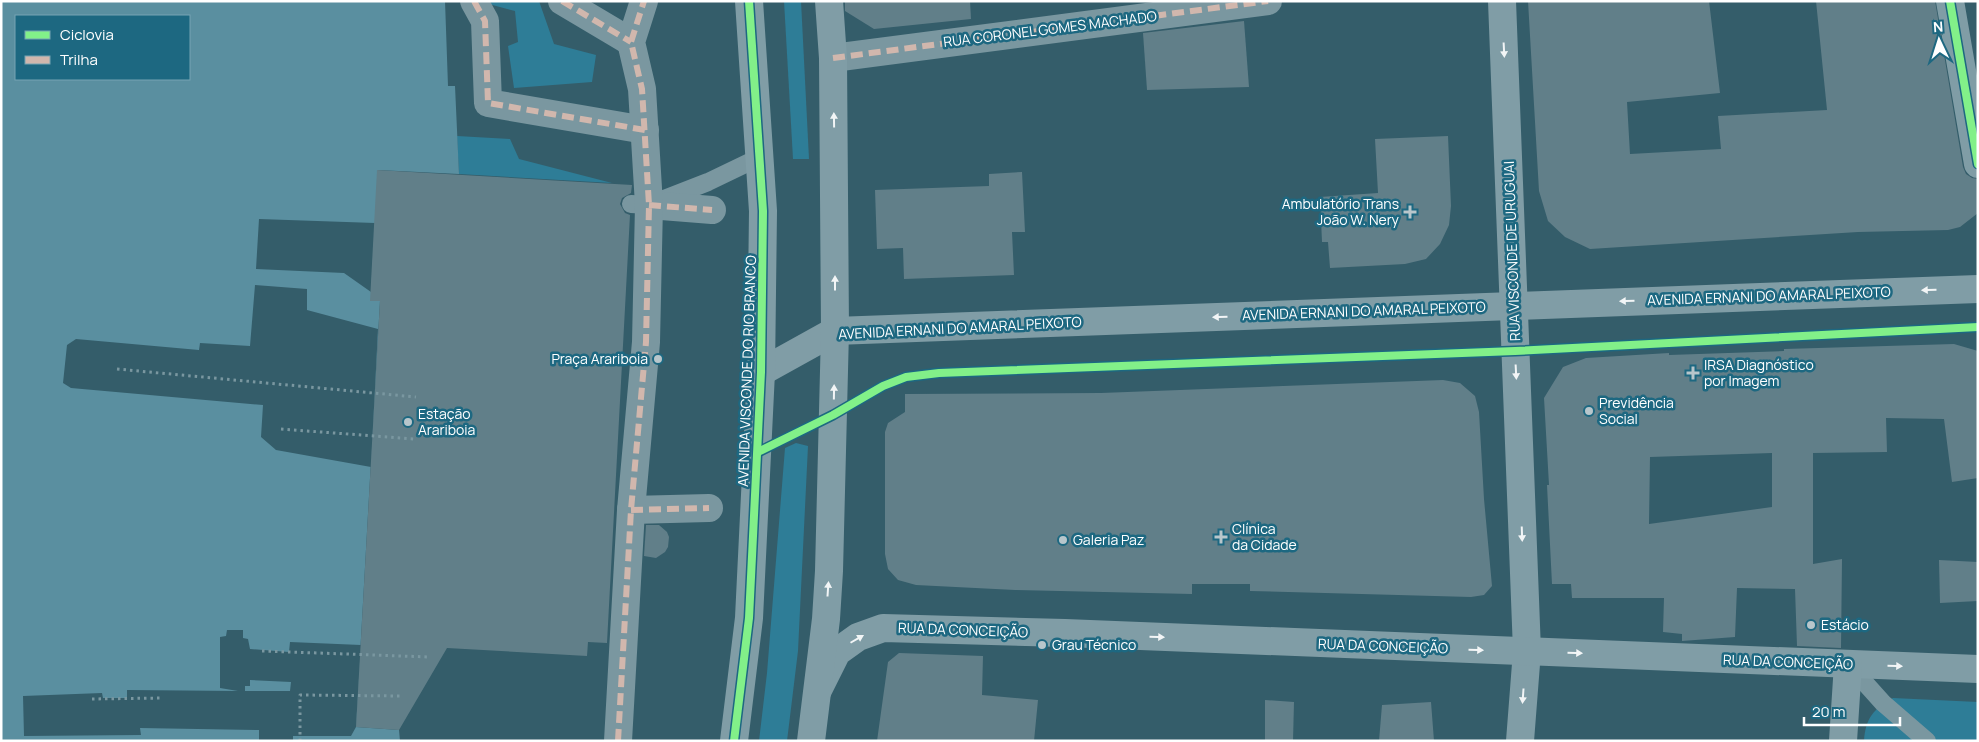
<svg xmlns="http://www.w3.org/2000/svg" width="1979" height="742" viewBox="0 0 1979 742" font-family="Manrope,sans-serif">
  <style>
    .green { fill: #2e7d97 }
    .water { fill: #5a8fa0; fill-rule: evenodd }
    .pier { fill: #345d6a; fill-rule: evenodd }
    .building { fill: #617f89; fill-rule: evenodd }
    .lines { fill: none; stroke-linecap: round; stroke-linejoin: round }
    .path { stroke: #7a97a0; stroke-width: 3; stroke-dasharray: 2.5 4; stroke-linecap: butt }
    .lane { stroke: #7a97a0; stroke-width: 18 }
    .street { stroke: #7a97a0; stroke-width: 28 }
    .secondary { stroke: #809da6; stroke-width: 28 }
    .quiet { stroke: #d1b7ad; stroke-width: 6; stroke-dasharray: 12 6; stroke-linecap: butt }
    .cycleway-casing { stroke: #1d6881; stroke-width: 11 }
    .cycleway { stroke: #82f089; stroke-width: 8 }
    .oneway { fill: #f2f5f6 }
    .poi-dot { fill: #b8c6cb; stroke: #1d6881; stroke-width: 2 }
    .labels { text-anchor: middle; stroke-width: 5; stroke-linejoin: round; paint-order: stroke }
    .street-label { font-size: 14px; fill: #fff; stroke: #1d6881 }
    .poi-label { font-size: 14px; fill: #fff; stroke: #1d6881; text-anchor: start }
  </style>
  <rect width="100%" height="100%" fill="#345d6a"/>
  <g class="green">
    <path d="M 485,1 L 539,1 L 554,44 L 596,55 L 592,82 L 514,88 L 508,46 L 518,42 L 515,11 L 485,3 Z"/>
    <path d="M 784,1 L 801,1 L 809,159 L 793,159 Z"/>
    <path d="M 457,136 L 510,139 L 519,159 L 612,183 L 459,174 Z"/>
    <path d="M 796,443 L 808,446 L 798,651 L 787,741 L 759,741 L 767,673 L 785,448 Z"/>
    <path d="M 1893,698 L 1978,702 L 1978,741 L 1864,741 C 1865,719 1874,708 1893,698 Z"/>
  </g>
  <path class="water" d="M 1,1 L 445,1 L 448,86 L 455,86 L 459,174 L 378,170 L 371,301 L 380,301 L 356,727 L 399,730 L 400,741 L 1,741 ZM 16,16 L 189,16 L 189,79 L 16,79 Z"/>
  <g class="pier">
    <path d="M 259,219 L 375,223 L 371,292 L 344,273 L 256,269 Z"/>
    <path d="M 255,285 L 307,289 L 307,310 L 378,329 L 371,467 L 276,450 L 261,437 L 263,405 L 71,388 L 63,383 L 67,345 L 76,339 L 199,350 L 200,343 L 250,346 Z"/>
    <path d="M 227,630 L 243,630 L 243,638 L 248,639 L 250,649 L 289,652 L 290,642 L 361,645 L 356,727 L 351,736 L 293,736 L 293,741 L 259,741 L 259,730 L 140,728 L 141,735 L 24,736 L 23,696 L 102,693 L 103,698 L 127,698 L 127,690 L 238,691 L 220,688 L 220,637 L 226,636 ZM 250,680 L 291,682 L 290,691 L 245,691 L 245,686 L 250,686 Z"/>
  </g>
  <g class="building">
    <path d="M 845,1 L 970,1 L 971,19 L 874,29 L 845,11 Z"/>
    <path d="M 1528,1 L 1709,1 L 1720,93 L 1627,102 L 1630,154 L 1721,149 L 1718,116 L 1827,110 L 1816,1 L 1935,1 L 1963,167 L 1966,174 L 1972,178 L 1978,179 L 1978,213 L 1960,227 L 1948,230 L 1858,232 L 1590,249 L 1565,237 L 1548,221 L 1539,191 Z"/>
    <path d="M 1244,21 L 1249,87 L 1147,90 L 1143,33 Z"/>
    <path d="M 1448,136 L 1451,206 L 1449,225 L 1440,244 L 1426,259 L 1405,264 L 1330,268 L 1328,242 L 1322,242 L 1320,197 L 1378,193 L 1375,139 Z"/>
    <path d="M 377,170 L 632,185 L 631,193 L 622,198 L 620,204 L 625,213 L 630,215 L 607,643 L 588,642 L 587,656 L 447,648 L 399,730 L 356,727 L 380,301 L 370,301 Z"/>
    <path d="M 1022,172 L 1025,232 L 1012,232 L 1014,275 L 904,279 L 903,248 L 877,249 L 875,190 L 989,186 L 989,174 Z"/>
    <path d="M 1954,344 L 1978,351 L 1978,478 L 1952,482 L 1944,419 L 1886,418 L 1887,452 L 1813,453 L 1813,564 L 1842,559 L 1841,648 L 1797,646 L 1795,589 L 1737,588 L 1735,637 L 1682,641 L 1682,634 L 1663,632 L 1664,598 L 1572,598 L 1571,584 L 1552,584 L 1547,485 L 1549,485 L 1544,398 L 1563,367 L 1586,358 L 1669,353 L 1669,355 L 1784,351 L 1784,349 ZM 1772,453 L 1772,507 L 1649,524 L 1650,457 Z"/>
    <path d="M 1443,380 L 1460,383 L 1475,396 L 1479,412 L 1484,499 L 1492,586 L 1484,595 L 1471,597 L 1250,591 L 1250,584 L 1192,584 L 1192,594 L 1015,590 L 916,585 L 898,580 L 888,569 L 885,554 L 885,432 L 888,423 L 905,412 L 905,394 L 1101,393 Z"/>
    <path d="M 646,525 L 659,525 L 667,532 L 669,537 L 668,547 L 665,552 L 656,558 L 644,556 Z"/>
    <path d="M 1939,560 L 1978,562 L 1978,601 L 1940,603 Z"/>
    <path d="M 899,653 L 983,656 L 982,695 L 1038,700 L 1034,741 L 877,741 L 888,662 Z"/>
    <path d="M 1265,700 L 1294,702 L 1293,741 L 1265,741 Z"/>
    <path d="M 1431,702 L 1434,741 L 1379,741 L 1382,705 Z"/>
  </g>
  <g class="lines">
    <g class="path">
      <path d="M 117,369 L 416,397"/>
      <path d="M 281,429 L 414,439"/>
      <path d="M 262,651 L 429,657"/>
      <path d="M 92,699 L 162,698"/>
      <path d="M 300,741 L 300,695 L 403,696"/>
    </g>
    <g class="lane">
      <path d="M 631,204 L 649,205 L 708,182 L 760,157"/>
      <path d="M 1848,664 L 1883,703 L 1927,741"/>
    </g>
    <g class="street">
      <path d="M 474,1 L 485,21 L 488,103 L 645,130"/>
      <path d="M 562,1 L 631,42"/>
      <path d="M 833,58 L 1268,1"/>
      <path d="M 649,205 L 712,210"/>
      <path d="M 631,510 L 709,508"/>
      <path d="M 618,741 L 631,510 L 646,342 L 649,205 L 642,89 L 631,42 L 644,1"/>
    </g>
    <g class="secondary">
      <path d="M 1502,1 L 1527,651 L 1520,741"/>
      <path d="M 1950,1 L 1978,164"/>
      <path d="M 761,372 L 835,331 L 1978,289"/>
      <path d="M 818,690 L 837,652 L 858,637 L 883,628 L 1065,633 L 1978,669"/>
      <path d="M 734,741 L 749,618 L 761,372 L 763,211 L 749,1"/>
      <path d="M 811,741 L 826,619 L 829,571 L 835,331 L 833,58 L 829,1"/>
      <path d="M 1843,741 L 1848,664"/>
    </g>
    <g class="quiet">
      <path d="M 474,1 L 485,21 L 488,103 L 645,130"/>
      <path d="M 562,1 L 631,42"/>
      <path d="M 833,58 L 1268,1"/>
      <path d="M 649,205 L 712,210"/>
      <path d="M 631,510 L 709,508"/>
      <path d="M 618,741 L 631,510 L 646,342 L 649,205 L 642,89 L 631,42 L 644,1"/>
    </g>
    <defs>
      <g id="cycleway">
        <path d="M 1950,1 L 1978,164"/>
        <path d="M 758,452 L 833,415 L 883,386 L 906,377 L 939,373 L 1515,351 L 1978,327"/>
        <path d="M 734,741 L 749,618 L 761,372 L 763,211 L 749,1"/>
      </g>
    </defs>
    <use href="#cycleway" class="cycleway-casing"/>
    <use href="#cycleway" class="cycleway"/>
  </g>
  <defs><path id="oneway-solid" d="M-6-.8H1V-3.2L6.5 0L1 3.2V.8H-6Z" transform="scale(1.25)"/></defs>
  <g class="oneway">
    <use href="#oneway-solid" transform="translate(1504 50) rotate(87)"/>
    <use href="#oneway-solid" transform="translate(834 120) rotate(-91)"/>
    <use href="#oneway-solid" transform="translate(835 283) rotate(-90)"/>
    <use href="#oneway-solid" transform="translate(1929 290) rotate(178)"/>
    <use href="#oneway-solid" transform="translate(1627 301) rotate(178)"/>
    <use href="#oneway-solid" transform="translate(1220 317) rotate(178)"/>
    <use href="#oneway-solid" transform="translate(1516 372) rotate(87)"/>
    <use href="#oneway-solid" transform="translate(834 392) rotate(-89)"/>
    <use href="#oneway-solid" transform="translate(1522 534) rotate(88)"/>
    <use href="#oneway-solid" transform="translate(828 589) rotate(-86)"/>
    <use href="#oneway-solid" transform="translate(1157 637) rotate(2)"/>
    <use href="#oneway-solid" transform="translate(857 639) rotate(-30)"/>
    <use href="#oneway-solid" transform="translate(1476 650) rotate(2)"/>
    <use href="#oneway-solid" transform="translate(1575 653) rotate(2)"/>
    <use href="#oneway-solid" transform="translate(1895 666) rotate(2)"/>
    <use href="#oneway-solid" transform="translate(1523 696) rotate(94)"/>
  </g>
  <g class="poi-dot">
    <path d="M1407.5 204.5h5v5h5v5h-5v5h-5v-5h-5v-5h5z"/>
    <circle cx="658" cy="359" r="5"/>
    <path d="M1690.5 365.5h5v5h5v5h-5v5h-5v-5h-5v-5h5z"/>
    <circle cx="1589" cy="411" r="5"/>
    <circle cx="408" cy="422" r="5"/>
    <path d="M1218.5 529.5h5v5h5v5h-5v5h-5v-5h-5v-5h5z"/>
    <circle cx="1063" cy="540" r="5"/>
    <circle cx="1811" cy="625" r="5"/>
    <circle cx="1042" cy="645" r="5"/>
  </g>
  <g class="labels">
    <g class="street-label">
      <text transform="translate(1050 29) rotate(-7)" y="5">RUA CORONEL GOMES MACHADO</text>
      <text transform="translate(1512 251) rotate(-92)" y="5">RUA VISCONDE DE URUGUAI</text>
      <text transform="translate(1769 296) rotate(-2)" y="5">AVENIDA ERNANI DO AMARAL PEIXOTO</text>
      <text transform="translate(1364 311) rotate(-2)" y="5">AVENIDA ERNANI DO AMARAL PEIXOTO</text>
      <text transform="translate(960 328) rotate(-3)" y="5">AVENIDA ERNANI DO AMARAL PEIXOTO</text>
      <text transform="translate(747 371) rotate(-88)" y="5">AVENIDA VISCONDE DO RIO BRANCO</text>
      <text transform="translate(963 630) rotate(2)" y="5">RUA DA CONCEIÇÃO</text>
      <text transform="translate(1383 646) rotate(2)" y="5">RUA DA CONCEIÇÃO</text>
      <text transform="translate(1788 662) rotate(2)" y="5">RUA DA CONCEIÇÃO</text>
    </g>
    <g class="poi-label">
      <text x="1399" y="209" text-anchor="end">Ambulatório Trans<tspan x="1399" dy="16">João W. Nery</tspan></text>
      <text x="648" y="364" text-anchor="end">Praça Arariboia</text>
      <text x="1704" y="370">IRSA Diagnóstico<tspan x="1704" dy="16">por Imagem</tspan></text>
      <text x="1599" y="408">Previdência<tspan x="1599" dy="16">Social</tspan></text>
      <text x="418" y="419">Estação<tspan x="418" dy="16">Arariboia</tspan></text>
      <text x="1232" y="534">Clínica<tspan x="1232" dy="16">da Cidade</tspan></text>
      <text x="1073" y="545">Galeria Paz</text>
      <text x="1821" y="630">Estácio</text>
      <text x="1052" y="650">Grau Técnico</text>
    </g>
  </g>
  <rect width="1979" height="742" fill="none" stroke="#ffffff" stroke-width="5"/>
  <rect x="15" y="15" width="175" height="65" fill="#1d6881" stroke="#77a4b3"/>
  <rect x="25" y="31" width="25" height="8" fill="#82f089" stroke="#77a4b3"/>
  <text x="60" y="40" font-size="15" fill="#ffffff">Ciclovia</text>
  <rect x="25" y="56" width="25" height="8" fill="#d1b7ad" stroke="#77a4b3"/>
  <text x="60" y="65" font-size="15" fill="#ffffff">Trilha</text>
  <g transform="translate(1939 40) rotate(356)" stroke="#1d6881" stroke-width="4" paint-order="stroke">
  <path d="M0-4L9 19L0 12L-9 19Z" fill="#ffffff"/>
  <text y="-8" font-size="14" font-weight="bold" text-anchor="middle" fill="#ffffff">N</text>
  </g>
  <path d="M1804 717v8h96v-8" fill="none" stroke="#ffffff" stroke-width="2.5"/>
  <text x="1812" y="717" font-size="15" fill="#ffffff" stroke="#1d6881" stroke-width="4" paint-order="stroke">20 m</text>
</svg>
